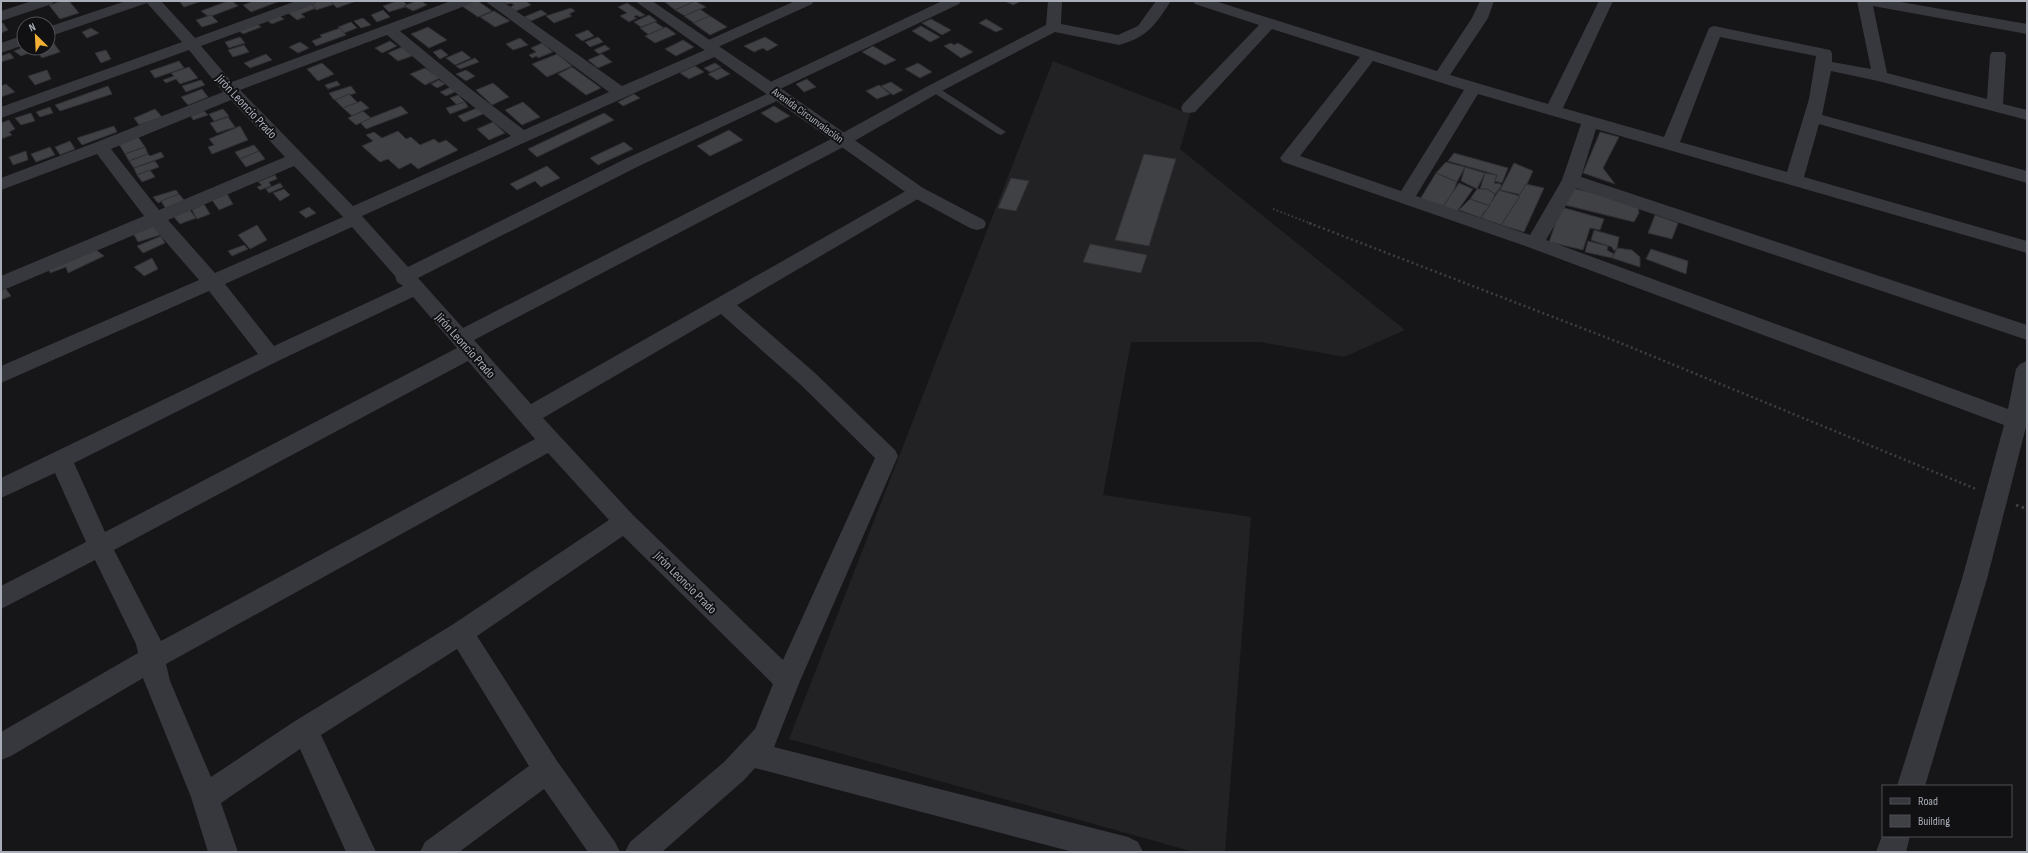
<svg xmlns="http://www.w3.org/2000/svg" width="2028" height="853" viewBox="0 0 2028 853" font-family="'Sofia Sans Condensed',sans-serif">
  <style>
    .built { fill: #222225 }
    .building { fill: #404145; stroke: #303034 }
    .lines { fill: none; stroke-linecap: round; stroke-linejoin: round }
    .path-far2 { stroke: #3d3f44; stroke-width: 2; stroke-dasharray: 1.5 2.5; stroke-linecap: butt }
    .path-far1 { stroke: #3d3f44; stroke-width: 2.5; stroke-dasharray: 2 3; stroke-linecap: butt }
    .path { stroke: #3d3f44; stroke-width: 3; stroke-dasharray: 2.5 3.5; stroke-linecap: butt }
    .service { fill: #37383d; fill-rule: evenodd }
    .minor { fill: #37383d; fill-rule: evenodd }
    .tertiary { fill: #37383d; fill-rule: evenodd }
    .labels { text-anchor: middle; stroke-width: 4; stroke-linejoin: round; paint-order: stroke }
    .far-street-label { font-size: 11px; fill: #a8adb8; stroke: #111113 }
    .street-label { font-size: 13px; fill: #a8adb8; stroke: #111113 }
  </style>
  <rect width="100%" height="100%" fill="#161618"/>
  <path class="built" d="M 1053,61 L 1190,114 L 1180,149 L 1405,330 L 1344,357 L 1260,342 L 1131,342 L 1103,495 L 1251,517 L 1225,852 L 1194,852 L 789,739 Z"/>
  <g class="building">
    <path d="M 62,1 L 69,1 L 79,13 L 60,19 L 49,5 Z"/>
    <path d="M 179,1 L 202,1 L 184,7 Z"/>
    <path d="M 228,1 L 232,1 L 238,6 L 209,17 L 201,11 Z"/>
    <path d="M 254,1 L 280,1 L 251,12 L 243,5 Z"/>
    <path d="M 315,1 L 331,1 L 335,4 L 316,10 L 309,3 Z"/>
    <path d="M 330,1 L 356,1 L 337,8 Z"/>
    <path d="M 397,1 L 403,1 L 408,6 L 389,12 L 383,6 Z"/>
    <path d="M 416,1 L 421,1 L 427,5 L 413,11 L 404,6 Z"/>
    <path d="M 474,1 L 478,1 L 492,11 L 478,17 L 462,6 Z"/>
    <path d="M 502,1 L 529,1 L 527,2 L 531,5 L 516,11 L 510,7 L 514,5 L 511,3 L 507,4 Z"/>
    <path d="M 669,1 L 696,1 L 675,10 L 665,2 Z"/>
    <path d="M 695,1 L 706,7 L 685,16 L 675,10 Z"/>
    <path d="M 1005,1 L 1021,1 L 1013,5 Z"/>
    <path d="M 310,3 L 316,8 L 301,14 L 305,17 L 297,20 L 287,12 Z"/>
    <path d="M 627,3 L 645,15 L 640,17 L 636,15 L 634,17 L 637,18 L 629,22 L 620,16 L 627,13 L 618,7 Z"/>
    <path d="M 571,8 L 575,11 L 569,14 L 572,16 L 554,23 L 546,16 Z"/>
    <path d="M 700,9 L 711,17 L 694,23 L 684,16 Z"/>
    <path d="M 383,10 L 390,17 L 377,22 L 371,15 Z"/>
    <path d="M 541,10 L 547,14 L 531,21 L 524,17 Z"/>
    <path d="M 494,11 L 510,21 L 495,27 L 480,17 Z"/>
    <path d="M 277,14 L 284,19 L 272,24 L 265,19 Z"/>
    <path d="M 211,15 L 218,22 L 202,27 L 196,20 Z"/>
    <path d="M 649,15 L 657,21 L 641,27 L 634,22 Z"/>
    <path d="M 710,16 L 727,27 L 710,35 L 693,23 Z"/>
    <path d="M 363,18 L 371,25 L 361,28 L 354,21 Z"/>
    <path d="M 931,19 L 951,30 L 942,35 L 922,23 Z"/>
    <path d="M 986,19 L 1003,29 L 996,32 L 979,23 Z"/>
    <path d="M 255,22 L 261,27 L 243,34 L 237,29 Z"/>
    <path d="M 351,22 L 357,28 L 344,33 L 338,27 Z"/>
    <path d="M 655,22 L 664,28 L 649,35 L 640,28 Z"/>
    <path d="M 1,23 L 3,23 L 8,30 L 1,33 Z"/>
    <path d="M 921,26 L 940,37 L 930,42 L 912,31 Z"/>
    <path d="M 428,27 L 447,40 L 429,48 L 411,34 Z"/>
    <path d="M 666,27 L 676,34 L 655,43 L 645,36 Z"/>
    <path d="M 91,28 L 99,33 L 87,38 L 82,32 Z"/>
    <path d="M 340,28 L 346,35 L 316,46 L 312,41 L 322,37 L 320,35 Z"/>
    <path d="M 588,30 L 594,36 L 582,41 L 575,35 Z"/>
    <path d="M 49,36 L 60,52 L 42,58 L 34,48 L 48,48 Z"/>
    <path d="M 240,37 L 245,43 L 229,48 L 225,42 Z"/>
    <path d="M 598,37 L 603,42 L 590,47 L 585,42 Z"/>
    <path d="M 765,37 L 778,45 L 767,51 L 763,48 L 754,52 L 744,46 Z"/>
    <path d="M 520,38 L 528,45 L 513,50 L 506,44 Z"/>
    <path d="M 683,40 L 694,47 L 676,56 L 665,49 Z"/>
    <path d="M 390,41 L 397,46 L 382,53 L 375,48 Z"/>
    <path d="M 300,42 L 309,48 L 298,53 L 289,47 Z"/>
    <path d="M 542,43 L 553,52 L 538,58 L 537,56 L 532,58 L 529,55 L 536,52 L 531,48 Z"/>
    <path d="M 951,43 L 954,45 L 958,43 L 973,52 L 961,58 L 944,46 Z"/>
    <path d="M 244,45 L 249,52 L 233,57 L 228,50 Z"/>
    <path d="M 605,45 L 610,49 L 599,54 L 594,50 Z"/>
    <path d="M 873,46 L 896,60 L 885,65 L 862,52 Z"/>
    <path d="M 24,47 L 28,48 L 31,52 L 21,56 L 14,51 Z"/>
    <path d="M 402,47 L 412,56 L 398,61 L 388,53 Z"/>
    <path d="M 441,49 L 448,55 L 440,59 L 433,52 Z"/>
    <path d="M 106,50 L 111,59 L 101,63 L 95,53 Z"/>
    <path d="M 462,51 L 471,58 L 455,65 L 446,58 Z"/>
    <path d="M 10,53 L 14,58 L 1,62 L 1,56 Z"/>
    <path d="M 266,54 L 272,60 L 250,68 L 244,63 Z"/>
    <path d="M 557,54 L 572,66 L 547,77 L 532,64 Z"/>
    <path d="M 602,54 L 612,62 L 598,68 L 588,60 Z"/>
    <path d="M 475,58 L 479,62 L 460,69 L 456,66 Z"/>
    <path d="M 179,61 L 184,68 L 155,78 L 150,71 Z"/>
    <path d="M 322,63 L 334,74 L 318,81 L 307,69 Z"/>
    <path d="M 715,63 L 721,67 L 710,72 L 704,68 Z"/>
    <path d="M 918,63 L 932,72 L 920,78 L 905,69 Z"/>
    <path d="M 695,66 L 704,72 L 689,79 L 680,73 Z"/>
    <path d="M 189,67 L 198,78 L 180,84 L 176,79 L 166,83 L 163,80 L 174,76 L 171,73 Z"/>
    <path d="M 572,67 L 601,88 L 586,95 L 558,74 Z"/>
    <path d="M 425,68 L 440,78 L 425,85 L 410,74 Z"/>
    <path d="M 721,68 L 730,74 L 717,80 L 708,74 Z"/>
    <path d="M 47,70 L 51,79 L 35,85 L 28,76 Z"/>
    <path d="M 466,70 L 475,76 L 466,81 L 456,74 Z"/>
    <path d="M 807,79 L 816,87 L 804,92 L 796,84 Z"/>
    <path d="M 201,80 L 205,85 L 186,92 L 182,86 Z"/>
    <path d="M 439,80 L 445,84 L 437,88 L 431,84 Z"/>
    <path d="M 337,81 L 340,85 L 328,89 L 325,85 Z"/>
    <path d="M 891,82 L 903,90 L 893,95 L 881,86 Z"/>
    <path d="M 493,83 L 509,97 L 492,105 L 476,90 Z"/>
    <path d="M 6,84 L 15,92 L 1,97 L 1,86 Z"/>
    <path d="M 879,85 L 890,94 L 877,99 L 866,91 Z"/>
    <path d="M 108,86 L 112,94 L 60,111 L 55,105 Z"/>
    <path d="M 351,86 L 356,93 L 334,100 L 329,93 Z"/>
    <path d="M 451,87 L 457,91 L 446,96 L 440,92 Z"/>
    <path d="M 202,89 L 208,97 L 188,105 L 181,97 Z"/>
    <path d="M 349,94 L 358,103 L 344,109 L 335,100 Z"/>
    <path d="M 634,94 L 640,98 L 623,106 L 618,102 Z"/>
    <path d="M 458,95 L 465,102 L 457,105 L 450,98 Z"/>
    <path d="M 361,101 L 369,108 L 352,116 L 343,108 Z"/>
    <path d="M 465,102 L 468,107 L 450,114 L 446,108 Z"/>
    <path d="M 523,102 L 540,117 L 522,125 L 505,110 Z"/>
    <path d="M 401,106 L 408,113 L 366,129 L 360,122 Z"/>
    <path d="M 774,106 L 790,116 L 776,123 L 761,113 Z"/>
    <path d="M 50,107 L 53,113 L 40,117 L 36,112 Z"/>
    <path d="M 477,108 L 483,114 L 464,122 L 458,116 Z"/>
    <path d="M 155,109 L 162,117 L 139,125 L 134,118 Z"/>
    <path d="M 223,109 L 229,116 L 214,121 L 209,114 Z"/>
    <path d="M 204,111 L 208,115 L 193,120 L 191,116 Z"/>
    <path d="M 363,111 L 371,118 L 356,125 L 348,118 Z"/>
    <path d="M 31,113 L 35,121 L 21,125 L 15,118 Z"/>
    <path d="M 604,113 L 614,120 L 537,157 L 528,149 Z"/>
    <path d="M 228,117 L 235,127 L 217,133 L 210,123 Z"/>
    <path d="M 9,120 L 15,129 L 9,132 L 12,135 L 1,139 L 1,123 Z"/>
    <path d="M 493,122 L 505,133 L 489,140 L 477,129 Z"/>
    <path d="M 114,126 L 117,132 L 82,145 L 77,138 Z"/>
    <path d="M 240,126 L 248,140 L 212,154 L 208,147 L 214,145 L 209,139 Z"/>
    <path d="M 729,130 L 743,140 L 710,156 L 697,146 Z"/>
    <path d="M 398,131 L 406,139 L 411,137 L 420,145 L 434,139 L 439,143 L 446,140 L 458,150 L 418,169 L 411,163 L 399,169 L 388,159 L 380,162 L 362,146 L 373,141 L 366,135 L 374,132 L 382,138 Z"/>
    <path d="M 1600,132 L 1619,137 L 1603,168 L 1615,184 L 1583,173 Z"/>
    <path d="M 136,134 L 145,147 L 125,154 L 117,141 Z"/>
    <path d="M 70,141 L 75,149 L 60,155 L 55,147 Z"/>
    <path d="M 624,142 L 633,149 L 598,165 L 590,158 Z"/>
    <path d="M 254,145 L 259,151 L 240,159 L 235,152 Z"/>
    <path d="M 50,147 L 55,155 L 36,162 L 31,154 Z"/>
    <path d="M 145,147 L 148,154 L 129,161 L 125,154 Z"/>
    <path d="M 26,151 L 28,160 L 13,165 L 9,157 Z"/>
    <path d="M 259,151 L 265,159 L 246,167 L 240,159 Z"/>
    <path d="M 161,152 L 164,157 L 134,168 L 129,161 L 148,154 L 150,156 Z"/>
    <path d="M 1454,153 L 1508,168 L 1502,183 L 1494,181 L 1497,175 L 1448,161 Z"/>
    <path d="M 1144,154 L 1176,159 L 1149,246 L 1115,240 Z"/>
    <path d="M 155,161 L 159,167 L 137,175 L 134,168 Z"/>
    <path d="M 1446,162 L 1465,167 L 1457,182 L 1436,173 Z"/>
    <path d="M 1514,163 L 1533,171 L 1522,195 L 1500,190 Z"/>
    <path d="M 547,166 L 560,178 L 541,187 L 535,181 L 517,190 L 510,184 Z"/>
    <path d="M 1465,167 L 1485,173 L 1477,189 L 1461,181 Z"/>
    <path d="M 150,170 L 155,177 L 142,182 L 137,175 Z"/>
    <path d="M 1436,173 L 1457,182 L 1452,195 L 1442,208 L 1419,201 Z"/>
    <path d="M 1485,173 L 1497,175 L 1494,183 L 1501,184 L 1501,187 L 1495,194 L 1487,189 L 1480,189 Z"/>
    <path d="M 275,175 L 277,179 L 269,182 L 271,186 L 260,190 L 257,187 L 262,185 L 258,182 Z"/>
    <path d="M 1011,178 L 1029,181 L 1016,211 L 998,208 Z"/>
    <path d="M 280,183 L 283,187 L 269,193 L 266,189 Z"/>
    <path d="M 1459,183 L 1473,189 L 1456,213 L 1442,208 Z"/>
    <path d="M 1526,184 L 1544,188 L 1524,232 L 1501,225 Z"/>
    <path d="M 1572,188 L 1620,199 L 1638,206 L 1639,213 L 1634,222 L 1565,205 Z"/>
    <path d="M 284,189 L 290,195 L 280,201 L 273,193 Z"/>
    <path d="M 1477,189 L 1487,189 L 1495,194 L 1490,206 L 1470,199 Z"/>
    <path d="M 176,190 L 179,194 L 158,203 L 153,197 Z"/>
    <path d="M 1499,190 L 1520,196 L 1501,225 L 1481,218 Z"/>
    <path d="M 179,194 L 185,201 L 166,209 L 161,201 Z"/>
    <path d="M 227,194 L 233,204 L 219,210 L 212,200 Z"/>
    <path d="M 1470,199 L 1490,206 L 1484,212 L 1481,218 L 1459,210 Z"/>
    <path d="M 204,204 L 210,214 L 197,219 L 192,210 Z"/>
    <path d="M 309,207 L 316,213 L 306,218 L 299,212 Z"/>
    <path d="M 1561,207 L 1604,219 L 1600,230 L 1590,228 L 1583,250 L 1549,242 Z"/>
    <path d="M 189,209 L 196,218 L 180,224 L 173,216 Z"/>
    <path d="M 1655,215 L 1678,223 L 1672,239 L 1648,233 Z"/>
    <path d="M 156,224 L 160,235 L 138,242 L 133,233 Z"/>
    <path d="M 257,225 L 267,240 L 250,249 L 238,235 Z"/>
    <path d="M 1594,230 L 1619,237 L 1617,248 L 1614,251 L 1612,247 L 1591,240 Z"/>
    <path d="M 161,236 L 165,243 L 143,253 L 137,246 Z"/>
    <path d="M 1588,241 L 1608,246 L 1607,250 L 1614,254 L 1612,258 L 1585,252 Z"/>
    <path d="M 1090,244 L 1147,255 L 1141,273 L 1083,262 Z"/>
    <path d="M 244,245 L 248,249 L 232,256 L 228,251 Z"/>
    <path d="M 1617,248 L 1632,250 L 1640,257 L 1640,267 L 1612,258 Z"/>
    <path d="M 95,249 L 104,256 L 68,273 L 66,267 L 50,273 L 49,268 Z"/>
    <path d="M 1651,249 L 1688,261 L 1686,274 L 1646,259 Z"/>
    <path d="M 152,258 L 158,269 L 144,276 L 134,267 Z"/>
    <path d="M 3,285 L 11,296 L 1,300 L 1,286 Z"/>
  </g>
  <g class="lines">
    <path class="path-far2" d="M 1273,209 L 1312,224"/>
    <path class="path-far1" d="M 1309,223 L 1618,342 L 1976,489"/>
    <path class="path" d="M 2016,505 L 2027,509"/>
    <path class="service" d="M 934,86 L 937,87 L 1006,132 L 1001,135 L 998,134 L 931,91 L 931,87 Z"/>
    <g class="minor">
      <path d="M 32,1 L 54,1 L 52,4 L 1,21 L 1,11 Z"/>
      <path d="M 126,1 L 161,1 L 195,38 L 296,1 L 317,1 L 315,4 L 201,46 L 232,82 L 451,1 L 472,1 L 470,4 L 400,31 L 468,87 L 524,130 L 609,92 L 485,1 L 502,1 L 622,86 L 705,50 L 700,46 L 702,43 L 795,1 L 814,1 L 812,4 L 718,47 L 723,51 L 721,54 L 362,216 L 408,267 L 625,159 L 769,93 L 764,91 L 762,88 L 764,85 L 942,1 L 961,1 L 959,4 L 780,89 L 785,91 L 787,94 L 785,97 L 637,167 L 418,278 L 463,328 L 837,136 L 928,86 L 1046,25 L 1048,1 L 1062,1 L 1061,24 L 1118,35 L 1138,26 L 1156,1 L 1171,1 C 1155,25 1148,37 1119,45 L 1055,32 L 940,92 L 849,144 L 474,340 L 531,404 L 911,188 L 917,186 L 923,188 L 926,192 L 923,196 L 737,305 L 815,373 L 895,450 L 898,456 L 800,681 L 774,747 L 1128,837 L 1138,842 L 1143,852 L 1073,852 L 755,768 L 744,780 L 662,852 L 625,852 L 630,842 L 724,762 L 755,729 L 773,684 L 623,536 L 477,636 L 557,761 L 615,842 L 620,852 L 588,852 L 544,789 L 459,852 L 420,852 L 425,842 L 529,766 L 457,649 L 321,735 L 376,852 L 346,852 L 300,749 L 221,803 L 238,852 L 208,852 L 191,797 L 143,678 L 11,756 L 1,760 L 1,732 L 138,653 L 136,644 L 95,560 L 1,609 L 1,586 L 86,542 L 55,473 L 1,498 L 1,478 L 258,354 L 209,291 L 1,383 L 1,366 L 199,280 L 153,227 L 1,291 L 1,276 L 144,216 L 97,154 L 1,190 L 1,178 L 94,143 L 223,92 L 189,50 L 1,118 L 1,107 L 182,42 L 147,3 L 48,37 L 48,27 ZM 387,35 L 456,93 L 511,136 L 353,206 L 240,90 ZM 231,100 L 285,157 L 159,210 L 111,149 ZM 294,166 L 343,217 L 215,273 L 168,220 ZM 352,227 L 395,276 L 397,282 L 403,286 L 274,346 L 225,284 ZM 413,297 L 457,348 L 105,532 L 74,463 L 278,361 ZM 721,314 L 801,385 L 875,458 L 783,660 L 633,515 L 543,418 ZM 468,361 L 535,439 L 161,641 L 114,550 ZM 548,453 L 609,520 L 452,625 L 295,721 L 211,777 L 170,681 L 166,664 Z"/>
      <path d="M 1193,1 L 1215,1 L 1437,71 L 1472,18 L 1480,1 L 1494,1 L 1488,18 L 1450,75 L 1548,104 L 1599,1 L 1613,1 L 1563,108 L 1664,137 L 1709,28 L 1714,26 L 1830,50 L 1832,53 L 1832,62 L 1871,69 L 1857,1 L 1895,1 L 2027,24 L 2027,34 L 1873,6 L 1887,73 L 1987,99 L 1990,55 L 1992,52 L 2004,52 L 2006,55 L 2003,104 L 2027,110 L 2027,120 L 1878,81 L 1831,71 L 1822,115 L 2027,171 L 2027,183 L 1819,124 L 1804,177 L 2027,241 L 2027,253 L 1596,129 L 1581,177 L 2027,325 L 2027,340 L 1576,188 L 1546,240 L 2008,409 L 2016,369 L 2020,364 L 2027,361 L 2027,423 L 1987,579 L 1925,786 L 1897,786 L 1962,579 L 2004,425 L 1528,247 L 1283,162 L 1280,158 L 1283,154 L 1360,57 L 1272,29 L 1195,112 L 1189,113 L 1183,112 L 1181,108 L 1183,104 L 1259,25 L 1195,4 ZM 1720,37 L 1816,56 L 1809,99 L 1787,172 L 1680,142 ZM 1373,61 L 1464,90 L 1401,191 L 1300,156 ZM 1478,94 L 1581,124 L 1562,180 L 1530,235 L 1416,196 Z"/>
      <path d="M 24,35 L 24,45 L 1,53 L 1,43 Z"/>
      <path d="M 1883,833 L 1883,836 L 1910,836 L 1906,852 L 1876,852 Z"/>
    </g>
    <path class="tertiary" d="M 635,1 L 652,1 L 776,85 L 923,188 L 984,220 L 986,224 L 984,228 L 977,230 L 970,228 L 911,196 Z"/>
  </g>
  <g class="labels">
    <g class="far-street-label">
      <text transform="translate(808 115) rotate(36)" y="4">Avenida Circunvalación</text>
    </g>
    <g class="street-label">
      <text transform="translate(247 106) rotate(47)" y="5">Jirón Leoncio Prado</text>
      <text transform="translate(466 345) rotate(48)" y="5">Jirón Leoncio Prado</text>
      <text transform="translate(686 582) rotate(45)" y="5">Jirón Leoncio Prado</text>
    </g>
  </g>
  <rect width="2028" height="853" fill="none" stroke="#a8adb8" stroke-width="4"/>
  <rect x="1882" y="785" width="130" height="52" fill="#111113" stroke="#4d4f55"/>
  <rect x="1890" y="798" width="20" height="6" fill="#37383d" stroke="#4d4f55"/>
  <text x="1918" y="805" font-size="12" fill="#a8adb8">Road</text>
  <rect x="1890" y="815" width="20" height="12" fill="#404145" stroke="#4d4f55"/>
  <text x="1918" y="825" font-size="12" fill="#a8adb8">Building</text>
  <g transform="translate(36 36) rotate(336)"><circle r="19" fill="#111113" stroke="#4d4f55"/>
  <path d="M0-3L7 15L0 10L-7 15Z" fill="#f2b134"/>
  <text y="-6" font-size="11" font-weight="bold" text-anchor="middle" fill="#a8adb8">N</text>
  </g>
</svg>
